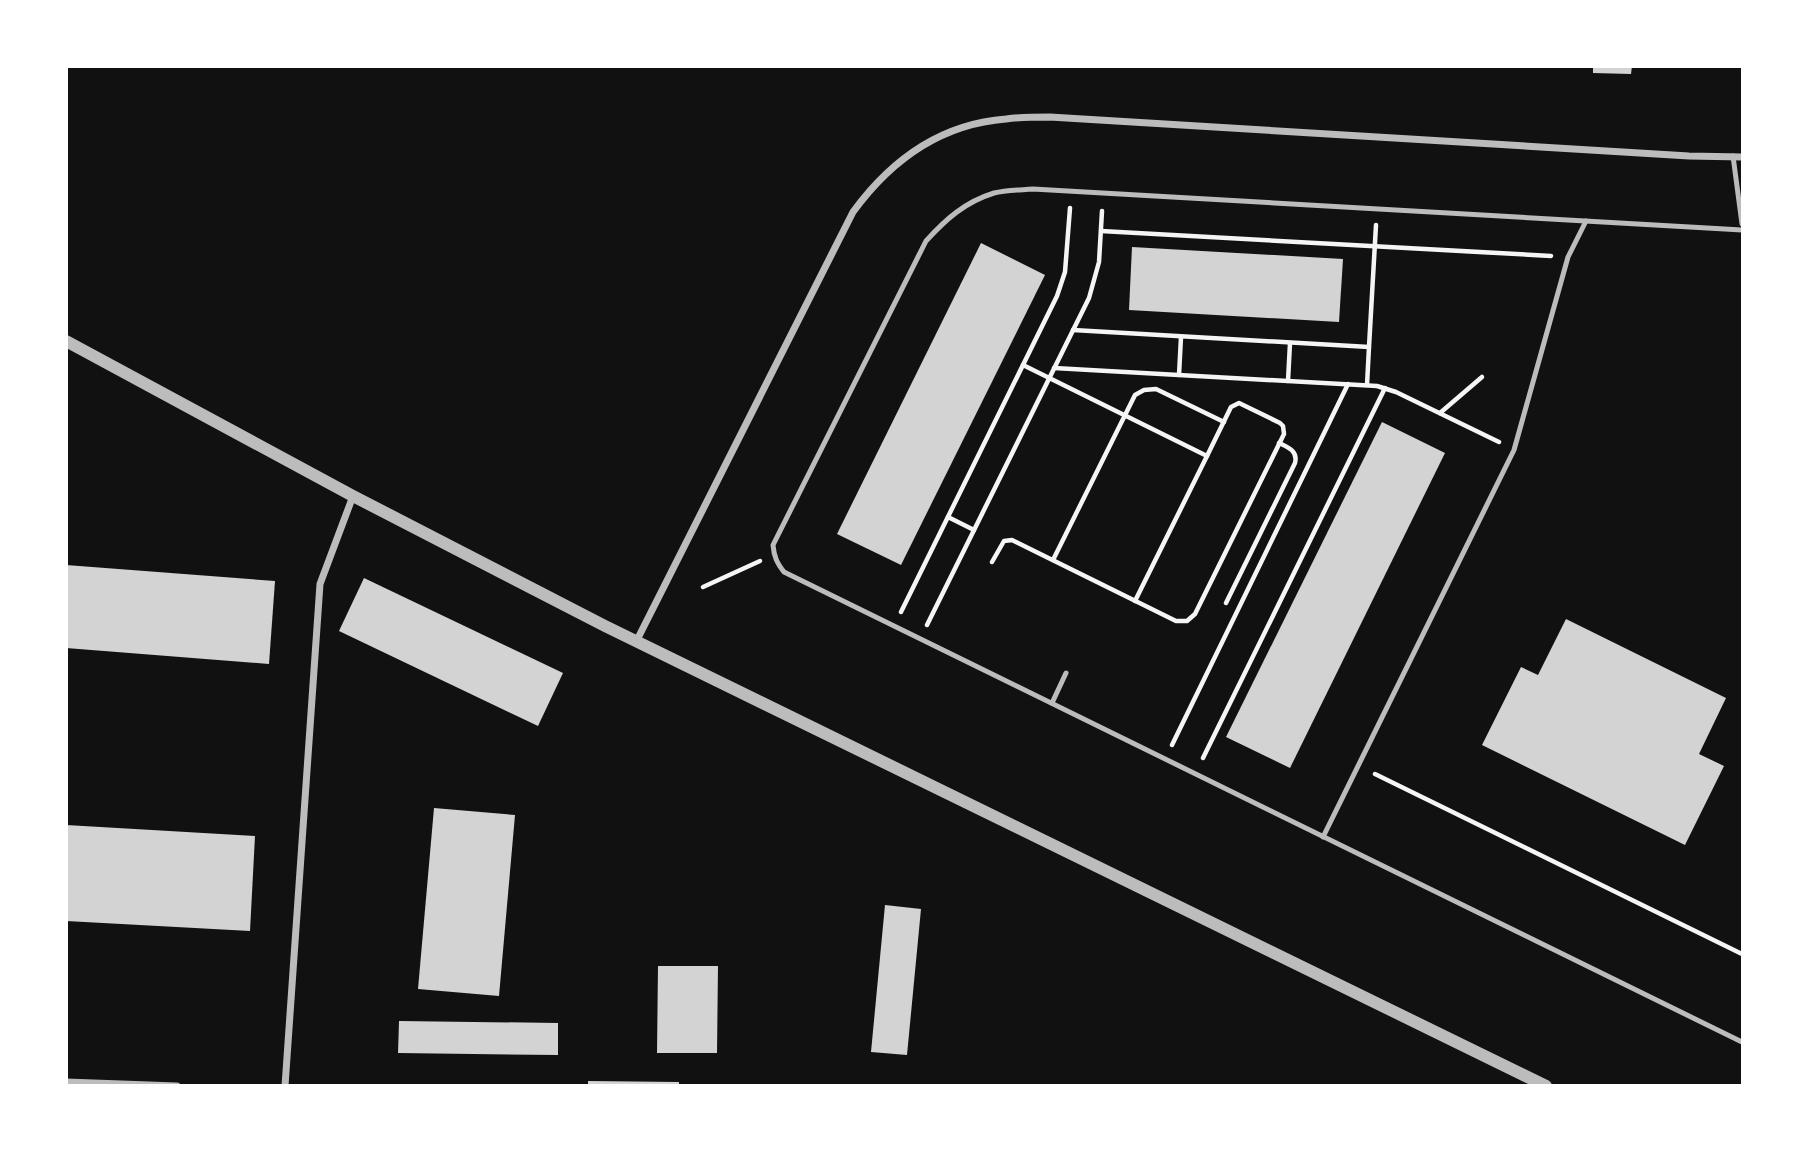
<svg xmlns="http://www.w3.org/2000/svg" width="1809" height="1152" viewBox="0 0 1809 1152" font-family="Mulish,sans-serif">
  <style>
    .building { fill: #d3d3d3 }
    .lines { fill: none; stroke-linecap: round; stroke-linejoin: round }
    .path { stroke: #f5f5f5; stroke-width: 4.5 }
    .service { stroke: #bcbcbc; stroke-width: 5 }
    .minor { stroke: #bcbcbc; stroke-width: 7 }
    .tertiary { stroke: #bcbcbc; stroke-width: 12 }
  </style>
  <rect width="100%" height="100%" fill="#111"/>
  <g class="building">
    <path d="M 1593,66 L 1632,66 L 1631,74 L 1593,73 Z"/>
    <path d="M 981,243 L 1045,275 L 901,565 L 837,534 Z"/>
    <path d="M 1132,247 L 1343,259 L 1339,322 L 1129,310 Z"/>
    <path d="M 1382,422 L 1445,453 L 1290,768 L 1226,737 Z"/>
    <path d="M 66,565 L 275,581 L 269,664 L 66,648 Z"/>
    <path d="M 364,578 L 563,673 L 538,726 L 339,631 Z"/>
    <path d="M 1566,619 L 1726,698 L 1699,754 L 1724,766 L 1685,845 L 1482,745 L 1521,667 L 1538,675 Z"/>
    <path d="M 434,808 L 515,815 L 499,996 L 418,989 Z"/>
    <path d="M 66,825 L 255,836 L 250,931 L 66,921 Z"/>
    <path d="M 885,905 L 921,909 L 907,1055 L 871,1052 Z"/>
    <path d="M 658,966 L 718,966 L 717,1053 L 657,1053 Z"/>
    <path d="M 399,1021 L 558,1023 L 558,1055 L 398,1053 Z"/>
    <path d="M 588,1081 L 679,1082 L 679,1086 L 588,1086 Z"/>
  </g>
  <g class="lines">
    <g class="path">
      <path d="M 1101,231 L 1551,256"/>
      <path d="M 1073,330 L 1369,347 L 1376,225"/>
      <path d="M 1054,368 L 1377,386 L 1396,392 L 1499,442"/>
      <path d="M 1179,375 L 1181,337"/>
      <path d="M 1288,381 L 1290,343"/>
      <path d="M 1367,385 L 1369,347"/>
      <path d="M 1440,413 L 1482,377"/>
      <path d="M 948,517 L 974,530"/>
      <path d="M 1053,560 L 1135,395 L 1144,390 L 1156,389 L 1224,422"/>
      <path d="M 992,562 L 1004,541 L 1012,540 L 1176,621 L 1187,621 L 1195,614 L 1284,434 L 1283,426 L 1280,423 L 1239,403 L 1231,407 L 1207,456 L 1023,365"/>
      <path d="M 703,587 L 760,561"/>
      <path d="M 1135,601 L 1207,456"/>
      <path d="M 1226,603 L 1295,463 C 1298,451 1289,448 1279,443"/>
      <path d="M 901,612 L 1057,296 L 1065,272 L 1070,208"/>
      <path d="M 927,625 L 1089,298 L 1099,262 L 1102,211"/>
      <path d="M 1172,745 L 1348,384"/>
      <path d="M 1203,758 L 1385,388"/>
      <path d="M 1375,774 L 1742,954"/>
    </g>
    <g class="service">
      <path d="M 1733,156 L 1742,224"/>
      <path d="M 1742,230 L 1033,189 C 1020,190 1006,190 994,193 C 965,202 946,219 926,241 L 773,545 C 774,557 777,563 784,572 L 1742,1042"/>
      <path d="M 1052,703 L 1066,673"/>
      <path d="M 1323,837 L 1514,450 L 1568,257 L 1586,221"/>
    </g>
    <g class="minor">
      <path d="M 636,642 L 853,212 C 891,160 940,124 1006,119 C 1021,117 1035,117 1050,117 L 1689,156 L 1742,157"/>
      <path d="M 66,1082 L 177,1086"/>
      <path d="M 285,1086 L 320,584 L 353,496"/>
    </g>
    <path class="tertiary" d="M 66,341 L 353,496 L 605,626 L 1546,1086"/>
  </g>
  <rect width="1809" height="1152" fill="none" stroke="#ffffff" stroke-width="136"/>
</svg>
